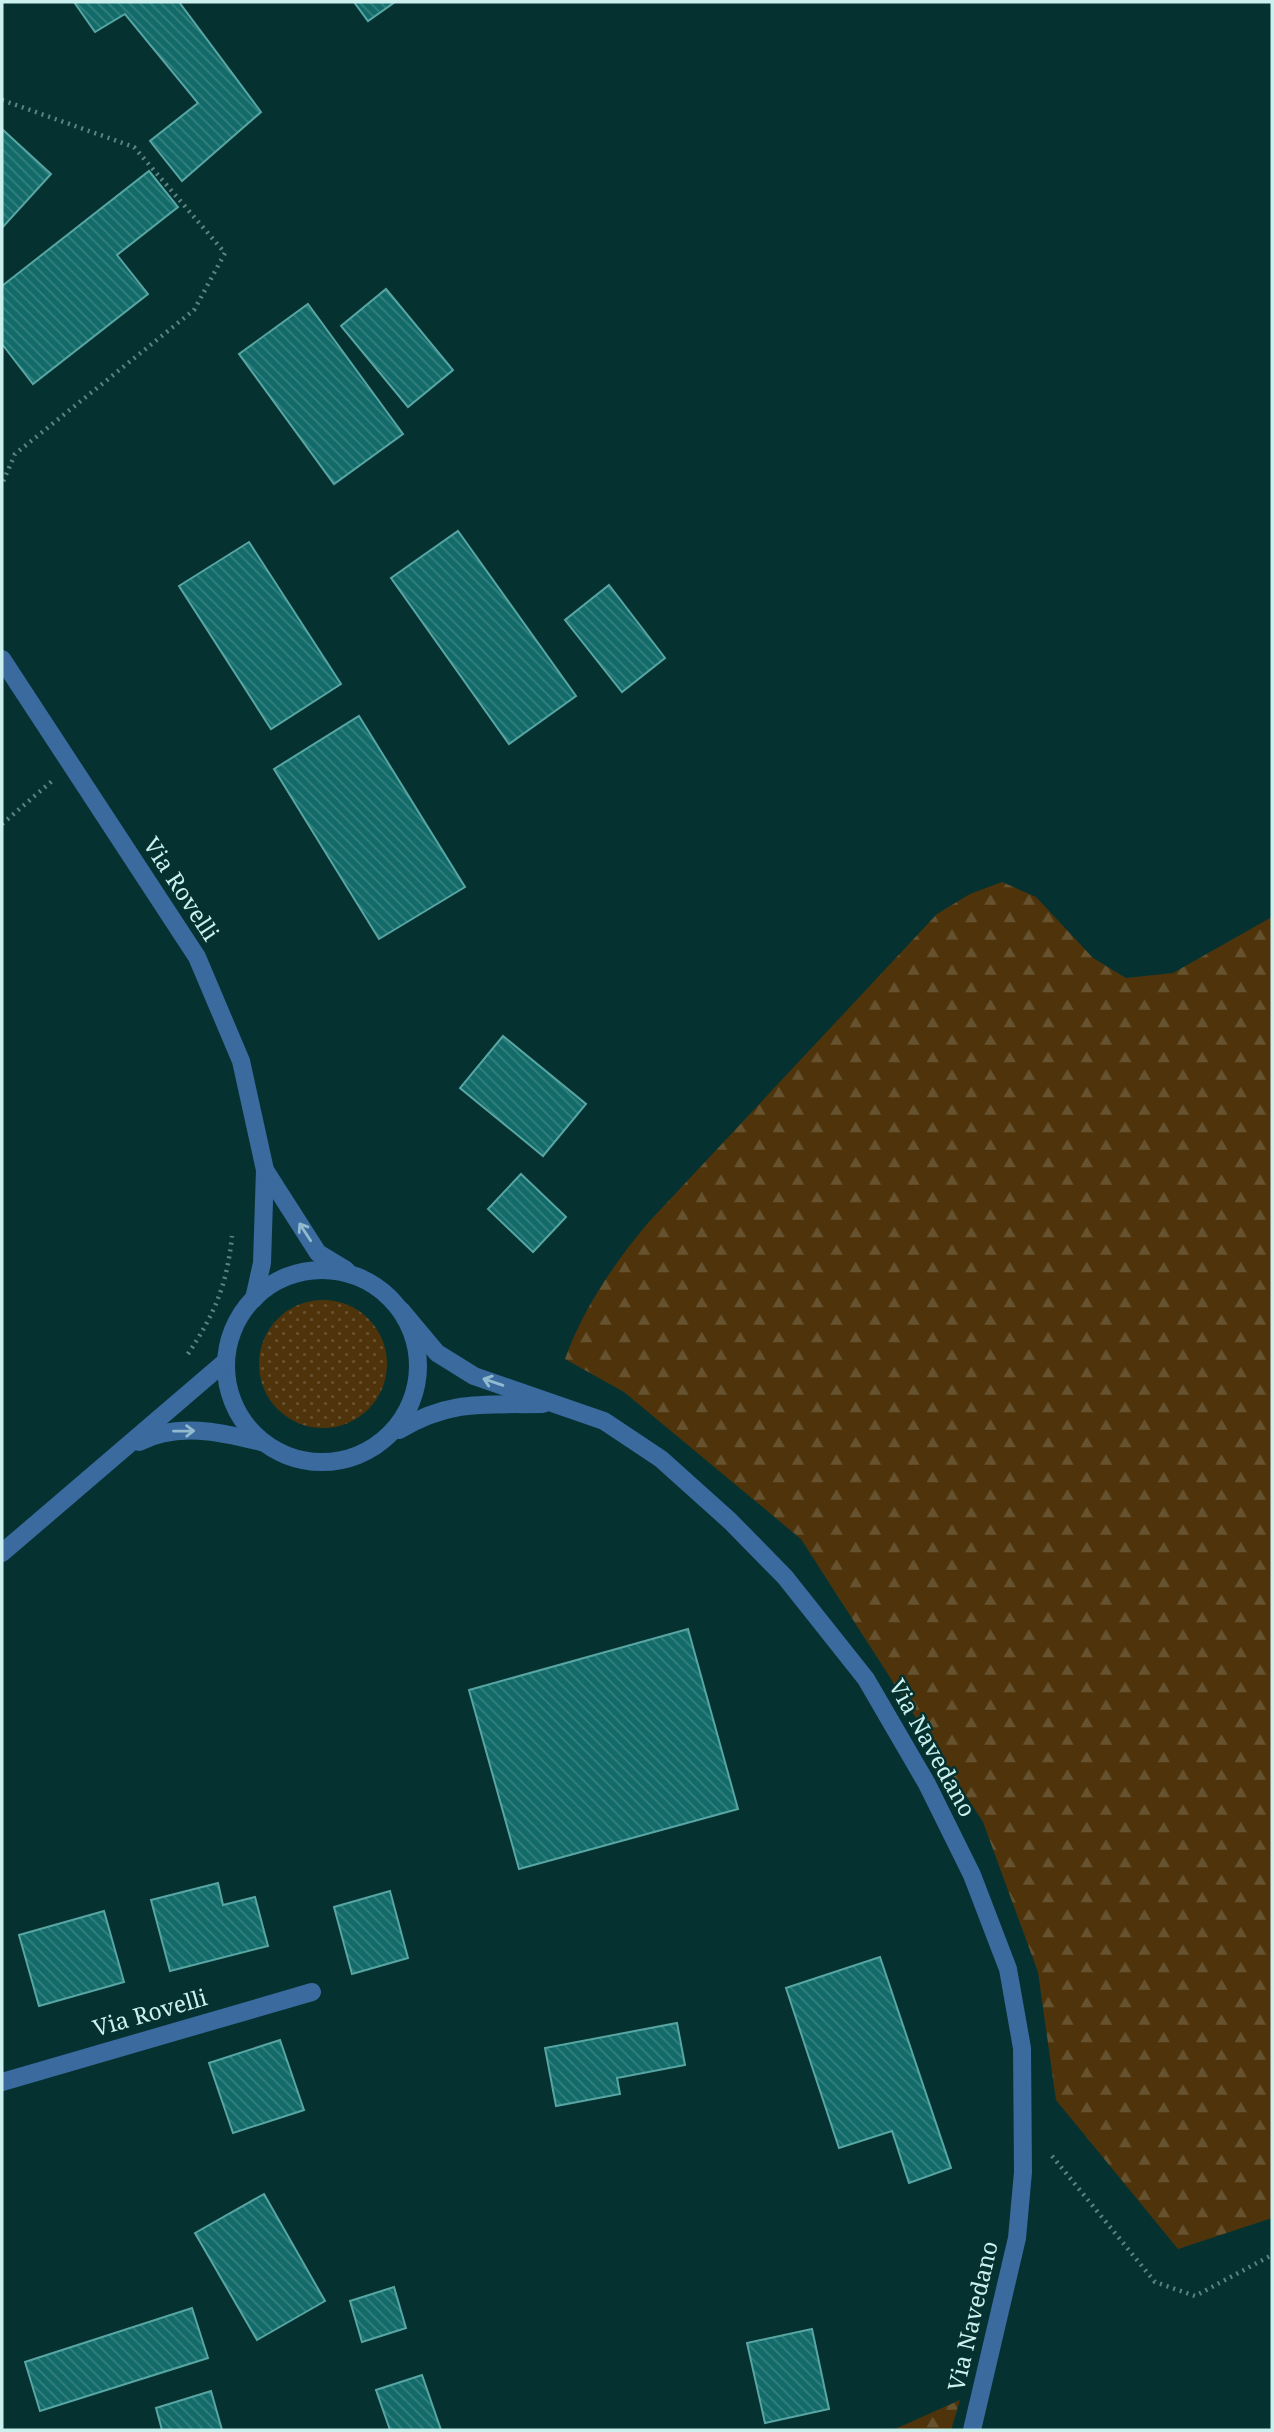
<svg xmlns="http://www.w3.org/2000/svg" width="1274" height="2432" viewBox="0 0 1274 2432" font-family="'Noto Serif',serif">
  <style>
    .grass { fill: url(#grass-dots) }
    .forest { fill: url(#forest-firs) }
    .building { fill: url(#building-back-hatch); stroke: #58a6a3; stroke-width: 2 }
    .lines { fill: none; stroke-linecap: round; stroke-linejoin: round }
    .path { stroke: #5b8483; stroke-width: 4.5; stroke-dasharray: 2 5; stroke-linecap: butt }
    .minor { stroke: #3a6a9e; stroke-width: 18 }
    .oneway { stroke: #91bace }
    .labels { text-anchor: middle; stroke-width: 5; stroke-linejoin: round; paint-order: stroke }
    .street-label { font-size: 23px; fill: #cbf0ee; stroke: #053231 }
  </style>
  <defs>
    <pattern id="grass-dots" width="8" height="8" patternUnits="userSpaceOnUse" patternTransform="scale(1.75)"><rect width="8" height="8" fill="#4f340b"/><path d="M2 2h.1M6 6h.1" fill="none" stroke="#67522f" stroke-width="1.8" stroke-linecap="round"/></pattern>
    <pattern id="forest-firs" width="22" height="20" patternUnits="userSpaceOnUse" patternTransform="scale(1.75)"><rect width="22" height="20" fill="#4f340b"/><path d="M5 1l3.5 6h-7zM16 11l3.5 6h-7z" fill="#67522f"/></pattern>
    <pattern id="building-back-hatch" width="6" height="6" patternUnits="userSpaceOnUse" patternTransform="scale(1.75)"><rect width="6" height="6" fill="#136b69"/><path d="M-1 5l2 2M0 0l6 6M5-1l2 2" fill="none" stroke="#34807f"/></pattern>
  </defs>
  <rect width="100%" height="100%" fill="#053231"/>
  <circle class="grass" cx="323" cy="1364" r="64"/>
  <g class="forest">
    <path d="M 1002,882 L 1036,897 L 1093,958 L 1126,978 L 1173,973 L 1272,917 L 1272,2218 L 1178,2249 L 1056,2100 L 1038,1972 L 983,1822 L 801,1539 L 624,1392 L 565,1359 C 583,1309 613,1265 647,1224 L 937,914 L 970,894 Z"/>
    <path d="M 960,2400 L 951,2430 L 893,2430 Z"/>
  </g>
  <g class="building">
    <path d="M 74,2 L 179,2 L 261,112 L 182,181 L 150,141 L 198,103 L 125,14 L 95,32 Z"/>
    <path d="M 354,2 L 395,2 L 368,21 Z"/>
    <path d="M 2,129 L 51,174 L 2,228 Z"/>
    <path d="M 149,171 L 178,207 L 117,255 L 148,294 L 33,384 L 2,344 L 2,286 Z"/>
    <path d="M 386,289 L 453,370 L 408,407 L 341,326 Z"/>
    <path d="M 308,304 L 403,434 L 334,484 L 239,354 Z"/>
    <path d="M 458,531 L 576,696 L 509,744 L 391,578 Z"/>
    <path d="M 249,542 L 341,684 L 271,729 L 179,586 Z"/>
    <path d="M 609,585 L 665,658 L 622,692 L 565,620 Z"/>
    <path d="M 359,716 L 465,887 L 379,939 L 274,769 Z"/>
    <path d="M 503,1036 L 586,1104 L 543,1156 L 460,1088 Z"/>
    <path d="M 521,1174 L 566,1217 L 533,1252 L 488,1209 Z"/>
    <path d="M 688,1629 L 738,1809 L 519,1869 L 469,1690 Z"/>
    <path d="M 218,1883 L 223,1905 L 255,1897 L 268,1946 L 170,1971 L 151,1900 Z"/>
    <path d="M 390,1891 L 408,1958 L 352,1974 L 334,1907 Z"/>
    <path d="M 104,1911 L 124,1982 L 39,2006 L 19,1935 Z"/>
    <path d="M 880,1957 L 951,2168 L 909,2183 L 892,2131 L 839,2148 L 786,1988 Z"/>
    <path d="M 677,2023 L 685,2065 L 617,2078 L 620,2094 L 556,2106 L 545,2048 Z"/>
    <path d="M 280,2040 L 304,2110 L 233,2133 L 209,2063 Z"/>
    <path d="M 264,2194 L 325,2301 L 257,2340 L 195,2233 Z"/>
    <path d="M 394,2287 L 406,2328 L 362,2342 L 350,2301 Z"/>
    <path d="M 192,2308 L 208,2358 L 40,2411 L 25,2362 Z"/>
    <path d="M 812,2329 L 829,2409 L 765,2423 L 747,2343 Z"/>
    <path d="M 422,2375 L 441,2430 L 390,2430 L 376,2390 Z"/>
    <path d="M 211,2391 L 222,2430 L 162,2430 L 156,2408 Z"/>
  </g>
  <g class="lines">
    <g class="path">
      <path d="M 2,100 L 134,147 L 225,253 L 194,310 L 15,454 L 2,484"/>
      <path d="M 2,824 L 52,781"/>
      <path d="M 188,1354 C 215,1313 227,1285 232,1236"/>
      <path d="M 1052,2156 L 1155,2282 L 1195,2296 L 1272,2255"/>
    </g>
    <g class="minor">
      <path d="M 2,659 L 197,957 L 241,1061 L 265,1170 L 262,1263 L 254,1299"/>
      <path d="M 265,1170 L 318,1253 L 346,1270"/>
      <circle cx="322" cy="1366" r="96"/>
      <path d="M 401,1310 L 437,1353 L 474,1376 L 604,1421 L 661,1459 L 730,1521 L 785,1577 L 866,1679 L 927,1784 L 972,1875 L 1008,1969 L 1022,2048 L 1023,2172 L 1017,2238 L 972,2430"/>
      <path d="M 399,1430 C 450,1399 485,1405 543,1404"/>
      <path d="M 139,1442 C 177,1422 221,1432 261,1442"/>
      <path d="M 2,1553 L 226,1361"/>
      <path d="M 2,2082 L 312,1992"/>
    </g>
  </g>
  <defs><path id="oneway-shaft" d="M-6 0H5M1.5-3L5.5 0L1.5 3" fill="none" stroke-width="1.6" stroke-linecap="round" stroke-linejoin="round" transform="scale(1.75)"/></defs>
  <g class="oneway">
    <use href="#oneway-shaft" transform="translate(305 1232) rotate(-123)"/>
    <use href="#oneway-shaft" transform="translate(493 1382) rotate(-161)"/>
    <use href="#oneway-shaft" transform="translate(184 1431) rotate(-1)"/>
  </g>
  <g class="labels">
    <g class="street-label">
      <text transform="translate(181 889) rotate(57)" y="8">Via Rovelli</text>
      <text transform="translate(932 1748) rotate(61)" y="8">Via Navedano</text>
      <text transform="translate(150 2013) rotate(-16)" y="8">Via Rovelli</text>
      <text transform="translate(973 2316) rotate(-77)" y="8">Via Navedano</text>
    </g>
  </g>
  <rect width="1274" height="2432" fill="none" stroke="#cbf0ee" stroke-width="7"/>
</svg>
